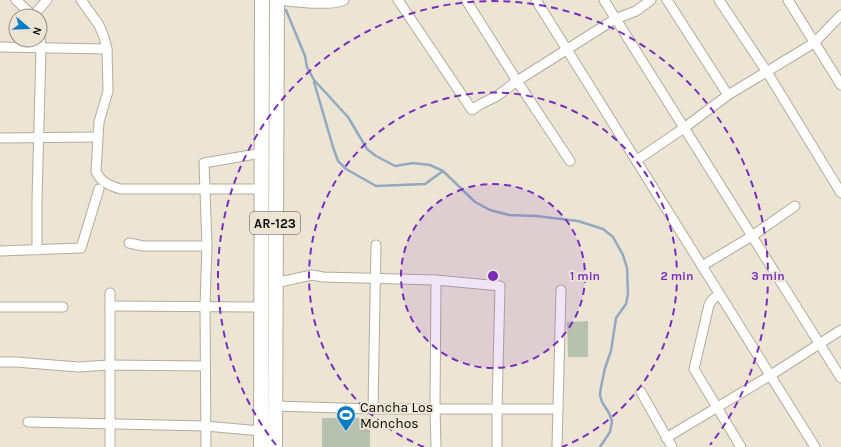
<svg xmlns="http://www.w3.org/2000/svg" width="841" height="447" viewBox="0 0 841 447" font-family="Karla,sans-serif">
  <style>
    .green { fill: #b7c1af }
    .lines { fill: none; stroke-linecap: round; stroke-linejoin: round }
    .stream { stroke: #91a9c1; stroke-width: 2.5 }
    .street-casing { stroke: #b3ac9c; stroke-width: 11 }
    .primary-casing { stroke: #b3ac9c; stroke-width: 16 }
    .street { stroke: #fff; stroke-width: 9 }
    .primary { stroke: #fff; stroke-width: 14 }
    .ring { fill: none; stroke: #7b2cbf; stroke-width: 2; stroke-dasharray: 7 5 }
    .labels { text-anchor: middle; stroke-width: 4; stroke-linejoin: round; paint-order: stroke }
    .shield { fill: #ece5d4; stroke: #514d44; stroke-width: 1 }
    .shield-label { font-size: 13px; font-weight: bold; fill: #0e0c07 }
    .poi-label { font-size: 14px; fill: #0e0c07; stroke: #ece5d4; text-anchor: start }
    .centre { fill: #7b2cbf; stroke: #ece5d4; stroke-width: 2 }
    .ring-label { font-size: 12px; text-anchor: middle; font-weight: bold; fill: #7b2cbf; stroke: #ece5d4; stroke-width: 4; stroke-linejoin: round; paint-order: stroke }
  </style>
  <rect width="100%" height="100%" fill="#ece5d4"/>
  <g class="green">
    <path d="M 588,321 L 588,357 L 568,357 L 567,322 Z"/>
    <rect x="322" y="418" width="48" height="29"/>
  </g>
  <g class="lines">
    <g class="stream">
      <path d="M 286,10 L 305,56 L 307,67 L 314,80 L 348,117 L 367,149 L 376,156 L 395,166 L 413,163 L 430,165 L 443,171 L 475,202 L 490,210 L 509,215 L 536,216 L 578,221 L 603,229 L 613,237 L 623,255 L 627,268 L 628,294 L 626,304 L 616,318 L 611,351 L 605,368 L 601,387 L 600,395 L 602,402 L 609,413 L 612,421 L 610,432 L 600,447"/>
      <path d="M 314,82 L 333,147 L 338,161 L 346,169 L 376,186 L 425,184 L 443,171"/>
    </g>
    <defs>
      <g id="street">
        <path d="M 16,0 L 33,16"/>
        <path d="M 81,0 L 99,25 L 104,37 L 107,49 L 108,91 L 99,122 L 96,171 C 100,182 110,186 121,189 L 262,189"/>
        <path d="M 277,0 C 291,1 332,7 344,0"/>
        <path d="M 398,0 L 472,110 L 479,105 L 497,96 L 517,81 L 615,19 L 636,11 L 651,0"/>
        <path d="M 466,0 L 517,81 L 570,161"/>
        <path d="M 536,0 L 815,447"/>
        <path d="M 604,0 L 841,378"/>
        <path d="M 667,0 L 728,95"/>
        <path d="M 719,0 L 767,72 L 841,193"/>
        <path d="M 788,0 L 841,85"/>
        <path d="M 33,16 L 47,0"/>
        <path d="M 0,47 L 107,49"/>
        <path d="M 0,138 L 97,137"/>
        <path d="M 637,160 L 684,128 L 728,95 L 814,43 L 841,15"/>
        <path d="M 129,243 L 143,246 L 207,246"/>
        <path d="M 37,250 L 37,201 L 41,47 L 40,36"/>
        <path d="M 0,251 L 81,248 L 99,189"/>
        <path d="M 702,266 L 752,236 L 795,206"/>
        <path d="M 275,283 L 312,275 L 323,277 L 436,280 L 500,286 L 497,409 L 497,447"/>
        <path d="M 110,293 L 110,447"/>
        <path d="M 719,294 L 712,300 L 709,305 L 694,369 L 741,447"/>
        <path d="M 110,306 L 262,307"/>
        <path d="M 0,307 L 63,307"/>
        <path d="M 0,362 L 16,362 L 78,367 L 109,365 L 205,366"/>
        <path d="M 641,392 L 672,447"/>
        <path d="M 275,406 L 373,409 L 558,409"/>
        <path d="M 373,409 L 376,245"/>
        <path d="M 28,422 L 205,426 L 261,431"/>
        <path d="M 666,438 L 771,375 L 841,330"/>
        <path d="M 206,447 L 205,306 L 207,246 L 204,163 L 262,153"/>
        <path d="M 436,447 L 435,408 L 436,280"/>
        <path d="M 557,447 L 561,290"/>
      </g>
      <g id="primary">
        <path d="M 261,447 L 262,0"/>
        <path d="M 275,447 L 277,0"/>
      </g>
    </defs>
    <use href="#street" class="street-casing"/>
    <use href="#primary" class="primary-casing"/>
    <use href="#street" class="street"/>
    <use href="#primary" class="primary"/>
  </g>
  <circle cx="493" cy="276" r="92" fill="#7b2cbf" fill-opacity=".12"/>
  <g class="ring">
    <circle cx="493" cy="276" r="92"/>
    <path d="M424 447A184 184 0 1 1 562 447"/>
    <path d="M276 445A275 275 0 1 1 710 445"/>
  </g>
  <defs>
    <symbol id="stadium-pin" viewBox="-11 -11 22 30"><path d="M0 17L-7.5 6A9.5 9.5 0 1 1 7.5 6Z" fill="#037dc6" stroke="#ece5d4"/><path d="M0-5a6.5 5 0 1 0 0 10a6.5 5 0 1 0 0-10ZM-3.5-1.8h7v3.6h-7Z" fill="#fff"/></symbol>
  </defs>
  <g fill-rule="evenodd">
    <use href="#stadium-pin" x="335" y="404" width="22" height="30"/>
  </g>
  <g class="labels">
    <rect class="shield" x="250" y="212" width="50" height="22" rx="3"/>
    <g class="shield-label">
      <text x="275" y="228">AR-123</text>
    </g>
    <g class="poi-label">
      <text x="360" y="412">Cancha Los<tspan x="360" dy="16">Monchos</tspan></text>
    </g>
  </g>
  <circle cx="493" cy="276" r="6" class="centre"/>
  <g class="ring-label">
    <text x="585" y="280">1 min</text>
    <text x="677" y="280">2 min</text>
    <text x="768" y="280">3 min</text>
  </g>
  <g transform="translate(28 28) rotate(109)"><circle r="19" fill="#ece5d4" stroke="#938e82"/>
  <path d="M0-3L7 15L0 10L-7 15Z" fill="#037dc6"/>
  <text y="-6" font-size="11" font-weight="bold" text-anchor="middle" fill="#0e0c07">N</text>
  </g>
</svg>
